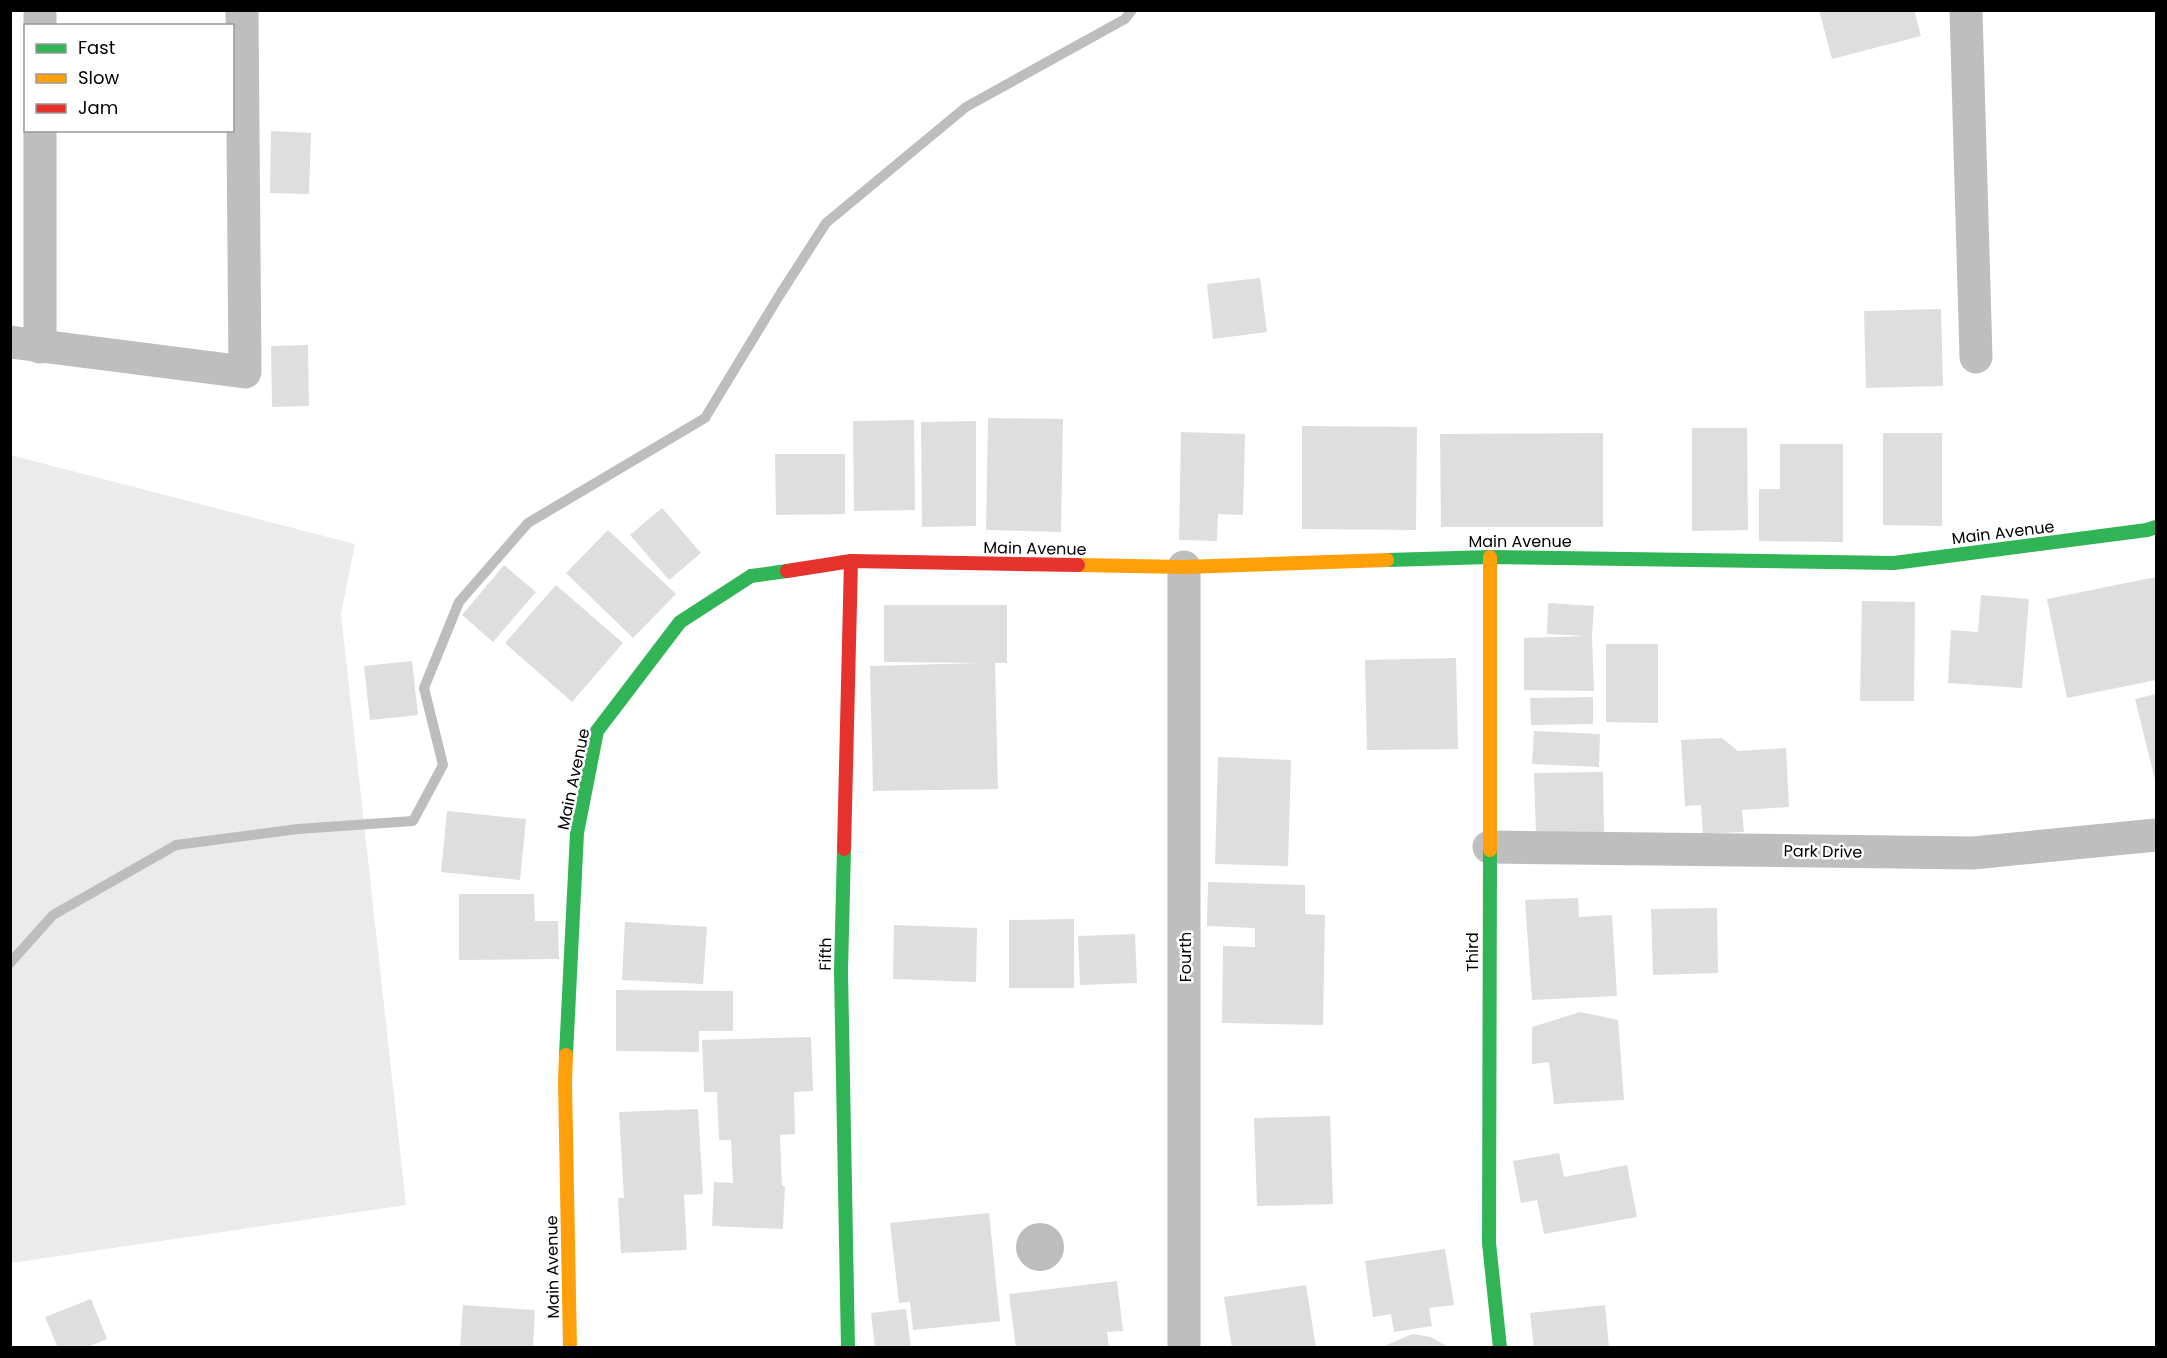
<svg xmlns="http://www.w3.org/2000/svg" width="2167" height="1358" viewBox="0 0 2167 1358" font-family="Poppins,sans-serif">
  <style>
    .green { fill: #ebebeb }
    .water { fill: #bdbdbd }
    .lines { fill: none; stroke-linecap: round; stroke-linejoin: round }
    .stream { stroke: #bdbdbd; stroke-width: 10 }
    .building { fill: #dedede }
    .street { stroke: #bebebe; stroke-width: 33 }
    .fast { stroke: #30b455; stroke-width: 14 }
    .slow { stroke: #ff9f0a; stroke-width: 14 }
    .jam { stroke: #e5322d; stroke-width: 14 }
    .labels { text-anchor: middle; stroke-width: 5; stroke-linejoin: round; paint-order: stroke }
    .street-label { font-size: 16px; fill: #000; stroke: #fff }
  </style>
  <rect width="100%" height="100%" fill="#fff"/>
  <path class="green" d="M 10,455 L 355,544 L 341,614 L 406,1205 L 11,1263 Z"/>
  <circle class="water" cx="1040" cy="1247" r="24"/>
  <g class="lines">
    <path class="stream" d="M 10,963 L 53,915 L 176,845 L 298,829 L 413,821 L 443,765 L 424,688 L 459,602 L 528,523 L 705,418 L 779,296 L 826,223 L 966,107 L 1125,19 L 1132,10"/>
  </g>
  <g class="building">
    <path d="M 1819,10 L 1914,10 L 1921,36 L 1832,59 Z"/>
    <path d="M 271,131 L 311,133 L 309,194 L 270,193 Z"/>
    <path d="M 1260,278 L 1267,332 L 1213,339 L 1207,284 Z"/>
    <path d="M 1941,309 L 1943,386 L 1866,388 L 1864,311 Z"/>
    <path d="M 308,345 L 309,406 L 272,407 L 271,346 Z"/>
    <path d="M 988,418 L 1063,419 L 1061,532 L 986,530 Z"/>
    <path d="M 914,420 L 915,510 L 854,511 L 853,421 Z"/>
    <path d="M 976,421 L 976,526 L 922,527 L 921,422 Z"/>
    <path d="M 1302,426 L 1417,427 L 1416,530 L 1302,529 Z"/>
    <path d="M 1692,428 L 1747,428 L 1748,530 L 1692,531 Z"/>
    <path d="M 1181,432 L 1245,434 L 1243,515 L 1218,514 L 1217,541 L 1179,540 Z"/>
    <path d="M 1603,433 L 1603,527 L 1441,527 L 1440,434 Z"/>
    <path d="M 1883,433 L 1942,433 L 1942,526 L 1883,525 Z"/>
    <path d="M 1780,444 L 1843,444 L 1843,542 L 1759,541 L 1759,489 L 1780,489 Z"/>
    <path d="M 775,454 L 845,454 L 845,514 L 776,515 Z"/>
    <path d="M 662,508 L 701,553 L 669,580 L 630,535 Z"/>
    <path d="M 608,530 L 676,594 L 633,638 L 566,573 Z"/>
    <path d="M 504,565 L 536,592 L 493,642 L 462,615 Z"/>
    <path d="M 2156,577 L 2156,680 L 2067,698 L 2047,599 Z"/>
    <path d="M 556,585 L 623,643 L 572,702 L 505,643 Z"/>
    <path d="M 1981,595 L 2029,599 L 2022,688 L 1948,683 L 1951,630 L 1978,632 Z"/>
    <path d="M 1862,601 L 1915,602 L 1914,701 L 1860,701 Z"/>
    <path d="M 1548,603 L 1594,606 L 1592,636 L 1594,691 L 1524,690 L 1524,638 L 1587,636 L 1547,634 Z"/>
    <path d="M 884,605 L 1007,605 L 1007,663 L 995,663 L 998,789 L 873,791 L 870,666 L 982,663 L 884,662 Z"/>
    <path d="M 1606,644 L 1658,644 L 1658,723 L 1606,722 Z"/>
    <path d="M 1456,658 L 1458,749 L 1367,750 L 1365,660 Z"/>
    <path d="M 412,661 L 418,715 L 370,720 L 364,666 Z"/>
    <path d="M 2156,694 L 2156,779 L 2155,780 L 2135,699 Z"/>
    <path d="M 1593,697 L 1593,724 L 1531,725 L 1530,698 Z"/>
    <path d="M 1534,731 L 1600,734 L 1599,767 L 1532,764 Z"/>
    <path d="M 1722,738 L 1738,751 L 1786,748 L 1789,807 L 1742,810 L 1744,832 L 1703,834 L 1701,805 L 1685,806 L 1681,740 Z"/>
    <path d="M 1218,757 L 1291,760 L 1288,866 L 1215,864 Z"/>
    <path d="M 1603,772 L 1604,834 L 1536,834 L 1534,773 Z"/>
    <path d="M 447,811 L 526,819 L 520,880 L 441,872 Z"/>
    <path d="M 1208,882 L 1305,885 L 1305,914 L 1325,915 L 1323,1025 L 1222,1023 L 1223,946 L 1255,947 L 1255,928 L 1207,926 Z"/>
    <path d="M 459,894 L 534,894 L 535,921 L 558,921 L 559,959 L 459,960 Z"/>
    <path d="M 1578,898 L 1579,917 L 1612,915 L 1617,996 L 1532,1000 L 1525,900 Z"/>
    <path d="M 1717,908 L 1718,973 L 1653,975 L 1651,909 Z"/>
    <path d="M 1074,919 L 1074,988 L 1009,988 L 1009,920 Z"/>
    <path d="M 625,922 L 707,927 L 703,984 L 622,980 Z"/>
    <path d="M 894,925 L 977,928 L 976,982 L 893,979 Z"/>
    <path d="M 1135,934 L 1137,983 L 1080,985 L 1078,936 Z"/>
    <path d="M 616,990 L 733,991 L 733,1031 L 699,1031 L 699,1052 L 616,1051 Z"/>
    <path d="M 1580,1012 L 1618,1020 L 1624,1100 L 1554,1104 L 1549,1062 L 1532,1064 L 1532,1027 Z"/>
    <path d="M 811,1037 L 813,1091 L 794,1092 L 795,1134 L 780,1135 L 782,1186 L 785,1186 L 783,1229 L 712,1226 L 714,1182 L 733,1183 L 731,1140 L 719,1140 L 717,1092 L 704,1092 L 702,1040 Z"/>
    <path d="M 698,1109 L 703,1194 L 684,1195 L 687,1250 L 621,1253 L 618,1198 L 624,1198 L 619,1112 Z"/>
    <path d="M 1330,1116 L 1333,1204 L 1257,1206 L 1254,1118 Z"/>
    <path d="M 1559,1153 L 1564,1177 L 1627,1165 L 1637,1217 L 1544,1234 L 1537,1200 L 1521,1203 L 1513,1161 Z"/>
    <path d="M 989,1213 L 1000,1321 L 913,1330 L 910,1302 L 899,1303 L 890,1223 Z"/>
    <path d="M 1445,1249 L 1454,1305 L 1429,1308 L 1432,1326 L 1394,1332 L 1391,1314 L 1373,1317 L 1365,1261 Z"/>
    <path d="M 1117,1281 L 1123,1331 L 1107,1332 L 1109,1348 L 1016,1348 L 1009,1294 Z"/>
    <path d="M 1306,1285 L 1316,1348 L 1232,1348 L 1224,1297 Z"/>
    <path d="M 91,1299 L 107,1339 L 85,1348 L 58,1348 L 45,1317 Z"/>
    <path d="M 463,1305 L 535,1310 L 533,1348 L 460,1348 Z"/>
    <path d="M 1605,1305 L 1609,1348 L 1534,1348 L 1530,1313 Z"/>
    <path d="M 906,1309 L 911,1348 L 875,1348 L 871,1313 Z"/>
    <path d="M 1412,1334 L 1431,1337 L 1450,1348 L 1380,1348 Z"/>
  </g>
  <g class="lines">
    <g class="street">
      <path d="M 40,10 L 40,26"/>
      <path d="M 1966,10 L 1976,357"/>
      <path d="M 40,130 L 40,347"/>
      <path d="M 10,342 L 245,372 L 242,10"/>
      <path d="M 1489,847 L 1973,853 L 2156,835"/>
      <path d="M 1184,1348 L 1184,567"/>
    </g>
    <g class="fast">
      <path d="M 1387,560 L 1490,557 L 1894,563 L 2147,530 L 2156,527"/>
      <path d="M 844,849 L 841,971 L 848,1348"/>
      <path d="M 1490,850 L 1489,1243 L 1500,1348"/>
      <path d="M 566,1055 L 577,833 L 597,731 L 680,622 L 751,576 L 787,571"/>
    </g>
    <g class="slow">
      <path d="M 1078,565 L 1184,567 L 1387,560"/>
      <path d="M 1490,850 L 1490,557"/>
      <path d="M 566,1055 L 565,1082 L 570,1348"/>
    </g>
    <g class="jam">
      <path d="M 787,571 L 851,561 L 1078,565"/>
      <path d="M 844,849 L 851,561"/>
    </g>
  </g>
  <g class="labels">
    <g class="street-label">
      <text transform="translate(2003 532) rotate(-7)" y="6">Main Avenue</text>
      <text x="1520" y="547">Main Avenue</text>
      <text transform="translate(1035 548) rotate(1)" y="6">Main Avenue</text>
      <text transform="translate(573 779) rotate(-78)" y="6">Main Avenue</text>
      <text transform="translate(1823 851) rotate(1)" y="6">Park Drive</text>
      <text transform="translate(1472 952) rotate(-90)" y="6">Third</text>
      <text transform="translate(825 954) rotate(-89)" y="6">Fifth</text>
      <text transform="translate(1185 957) rotate(-90)" y="6">Fourth</text>
      <text transform="translate(552 1267) rotate(-91)" y="6">Main Avenue</text>
    </g>
  </g>
  <rect width="2167" height="1358" fill="none" stroke="#000000" stroke-width="24"/>
  <rect x="24" y="24" width="210" height="108" fill="#ffffff" stroke="#999999" stroke-width="1.5"/>
  <rect x="36" y="44" width="30" height="9" fill="#30b455" stroke="#999999" stroke-width="1.5"/>
  <text x="78" y="54" font-size="18" fill="#000000">Fast</text>
  <rect x="36" y="74" width="30" height="9" fill="#ff9f0a" stroke="#999999" stroke-width="1.5"/>
  <text x="78" y="84" font-size="18" fill="#000000">Slow</text>
  <rect x="36" y="104" width="30" height="9" fill="#e5322d" stroke="#999999" stroke-width="1.5"/>
  <text x="78" y="114" font-size="18" fill="#000000">Jam</text>
</svg>
